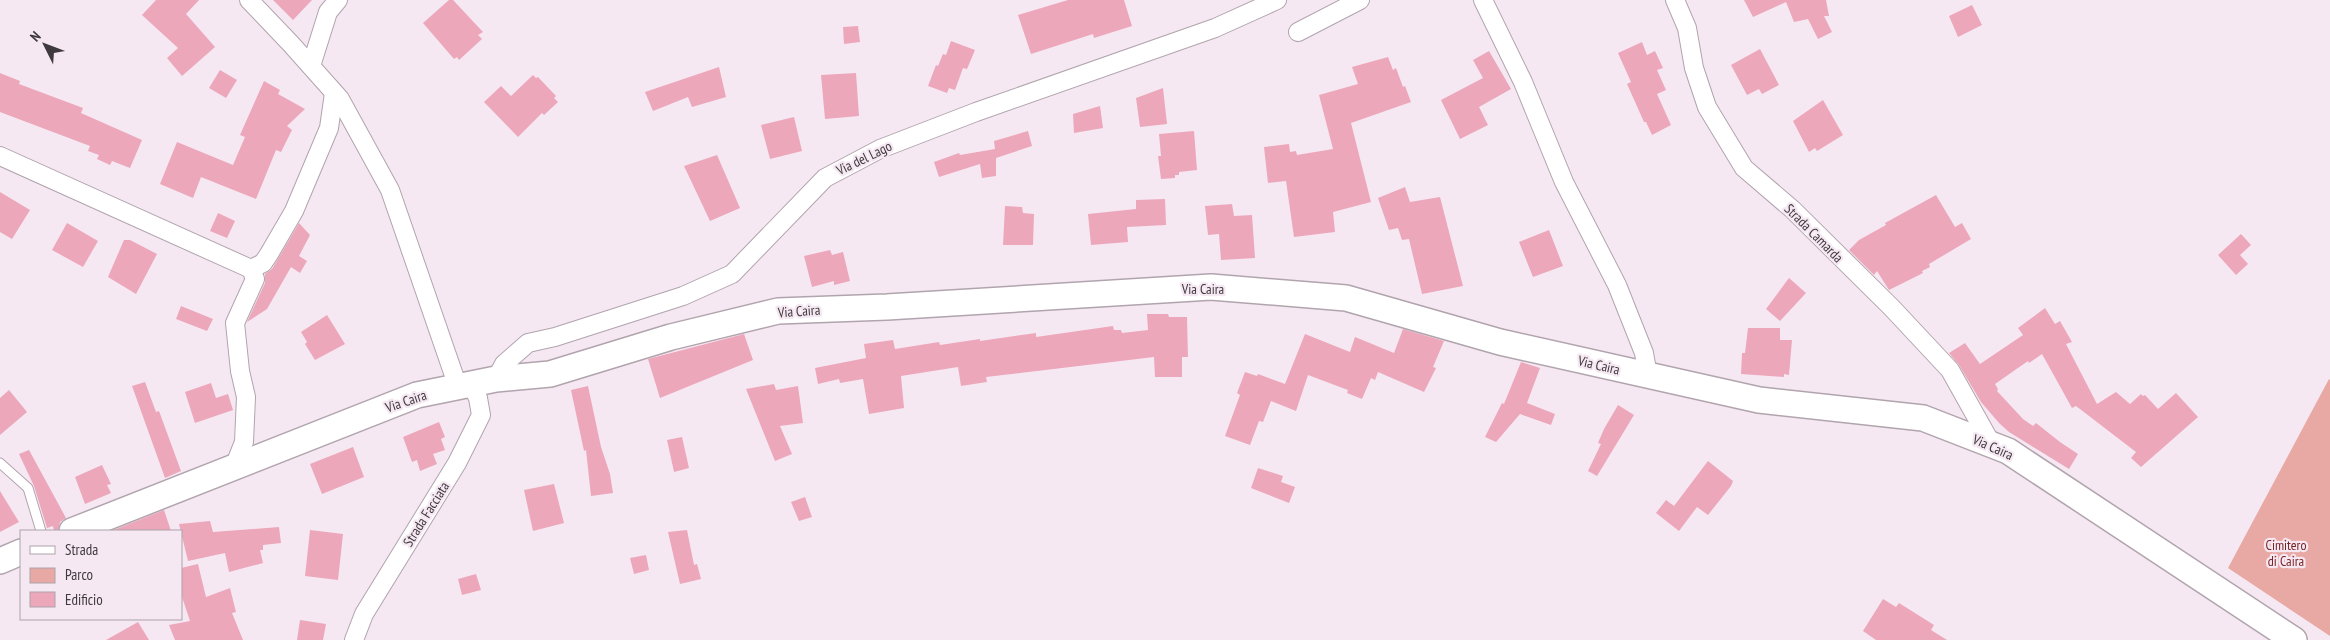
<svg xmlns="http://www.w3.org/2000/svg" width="2330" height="640" viewBox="0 0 2330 640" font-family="'PT Sans Narrow',sans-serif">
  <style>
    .green { fill: #e8a9a4 }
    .building { fill: #eca7bb }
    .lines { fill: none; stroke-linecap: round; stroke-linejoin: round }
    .lane-casing { stroke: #b1a4ad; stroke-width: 11 }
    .street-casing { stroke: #b1a4ad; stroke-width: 20 }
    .secondary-casing { stroke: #b1a4ad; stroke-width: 28 }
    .lane { stroke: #fff; stroke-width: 9 }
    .street { stroke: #fff; stroke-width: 18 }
    .secondary { stroke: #fff; stroke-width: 25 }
    .labels { text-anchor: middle; stroke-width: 4.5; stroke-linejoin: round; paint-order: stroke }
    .street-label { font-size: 14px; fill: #3e393c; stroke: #f6e8f2 }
    .park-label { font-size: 14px; fill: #782625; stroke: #f6e8f2 }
  </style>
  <rect width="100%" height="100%" fill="#f6e8f2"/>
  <path class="green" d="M 2329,379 L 2330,380 L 2330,636 L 2228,568 Z"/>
  <g class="building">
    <path d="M 156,0 L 199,0 L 186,14 L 215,47 L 182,76 L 167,58 L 178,48 L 142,15 Z"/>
    <path d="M 273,0 L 312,0 L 293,20 Z"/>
    <path d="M 449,0 L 453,0 L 483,32 L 478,35 L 482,39 L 459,60 L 457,57 L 454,59 L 423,23 Z"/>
    <path d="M 1068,0 L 1124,0 L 1132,26 L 1094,38 L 1093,34 L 1031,54 L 1018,15 Z"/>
    <path d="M 1744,0 L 1826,0 L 1829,16 L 1824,16 L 1832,32 L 1818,39 L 1808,19 L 1794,22 L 1786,2 L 1753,17 Z"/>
    <path d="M 1972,5 L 1982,25 L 1958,37 L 1949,16 Z"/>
    <path d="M 858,26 L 860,42 L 844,44 L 843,27 Z"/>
    <path d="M 951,41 L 975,50 L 967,69 L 963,68 L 955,90 L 949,88 L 947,93 L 928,86 L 936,65 L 938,66 L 943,54 L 946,55 Z"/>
    <path d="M 1642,42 L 1647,55 L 1655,51 L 1663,68 L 1657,70 L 1666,90 L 1657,94 L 1671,125 L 1652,135 L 1646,122 L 1644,122 L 1627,84 L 1631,82 L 1618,53 Z"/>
    <path d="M 1760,49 L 1779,85 L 1762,94 L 1759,89 L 1747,95 L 1731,65 Z"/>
    <path d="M 1489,51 L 1511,89 L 1479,107 L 1488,125 L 1460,139 L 1441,100 L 1483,78 L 1473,60 Z"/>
    <path d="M 1388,57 L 1393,70 L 1396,68 L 1403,87 L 1405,86 L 1411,102 L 1351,123 L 1371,202 L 1333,212 L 1335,232 L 1294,237 L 1286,181 L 1268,183 L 1264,147 L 1289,144 L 1290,152 L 1296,151 L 1297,155 L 1333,149 L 1319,95 L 1358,84 L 1352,67 Z"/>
    <path d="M 719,67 L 726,97 L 692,107 L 688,97 L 653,111 L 645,92 Z"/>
    <path d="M 220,70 L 237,80 L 226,98 L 209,88 Z"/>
    <path d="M 0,73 L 20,81 L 19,84 L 83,108 L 81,113 L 142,140 L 130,168 L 112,161 L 110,165 L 97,159 L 99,155 L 88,151 L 90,146 L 0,112 Z"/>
    <path d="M 856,73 L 859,116 L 825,119 L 821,75 Z"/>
    <path d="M 533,75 L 536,78 L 538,77 L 556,96 L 554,98 L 558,102 L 544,115 L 542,113 L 518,137 L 484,102 L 501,86 L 511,96 Z"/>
    <path d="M 264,81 L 280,90 L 278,94 L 305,109 L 287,126 L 292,130 L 281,152 L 276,150 L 256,199 L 201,177 L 193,198 L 160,184 L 177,142 L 233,165 L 245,137 L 240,135 Z"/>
    <path d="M 1163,88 L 1167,124 L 1140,127 L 1136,98 Z"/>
    <path d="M 1823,100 L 1843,135 L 1817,151 L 1815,148 L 1809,152 L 1793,121 Z"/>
    <path d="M 1100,106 L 1103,128 L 1074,133 L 1073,114 Z"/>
    <path d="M 794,117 L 802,151 L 770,159 L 761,125 Z"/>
    <path d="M 1028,131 L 1032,146 L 996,158 L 996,176 L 982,178 L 980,164 L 939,177 L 934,162 L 959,153 L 960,155 L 995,149 L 994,141 Z"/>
    <path d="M 1194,131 L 1197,170 L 1179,172 L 1179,175 L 1175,175 L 1175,178 L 1161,179 L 1158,156 L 1161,156 L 1159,134 Z"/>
    <path d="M 717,155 L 740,208 L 710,221 L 684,166 Z"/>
    <path d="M 1405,187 L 1410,202 L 1440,197 L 1463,286 L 1422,294 L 1409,239 L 1402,240 L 1398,228 L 1389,230 L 1378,198 Z"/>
    <path d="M 0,192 L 30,210 L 12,239 L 0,232 Z"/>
    <path d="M 1936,195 L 1955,227 L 1962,223 L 1971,239 L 1929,264 L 1930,267 L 1922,271 L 1923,273 L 1889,290 L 1877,271 L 1874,275 L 1849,250 L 1859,240 L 1886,225 L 1885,223 Z"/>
    <path d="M 1165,199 L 1166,225 L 1127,227 L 1128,242 L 1091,245 L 1088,214 L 1136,209 L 1136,200 Z"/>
    <path d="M 1232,204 L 1234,216 L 1252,215 L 1255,258 L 1221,260 L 1219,234 L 1208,235 L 1205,206 Z"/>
    <path d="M 1005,206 L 1022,207 L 1023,213 L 1034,214 L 1033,245 L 1003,245 Z"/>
    <path d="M 218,213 L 235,221 L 227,238 L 210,231 Z"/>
    <path d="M 67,223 L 98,241 L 83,267 L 52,250 Z"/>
    <path d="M 299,223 L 310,235 L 299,256 L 307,261 L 300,273 L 291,267 L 267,309 L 247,322 L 265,283 L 265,274 L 272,269 Z"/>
    <path d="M 1549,230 L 1563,266 L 1533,277 L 1519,242 Z"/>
    <path d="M 2241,234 L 2251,245 L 2240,255 L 2248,264 L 2236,275 L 2218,255 Z"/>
    <path d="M 124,240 L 130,240 L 157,254 L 136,294 L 108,277 Z"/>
    <path d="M 830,250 L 832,255 L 843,252 L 850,281 L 834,285 L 834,281 L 812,287 L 804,256 Z"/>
    <path d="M 1789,278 L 1806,293 L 1780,321 L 1766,309 Z"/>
    <path d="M 181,306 L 213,319 L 207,331 L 176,319 Z"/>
    <path d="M 2045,308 L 2055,324 L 2060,321 L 2072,342 L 2066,344 L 2097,404 L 2116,392 L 2130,404 L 2141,394 L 2143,396 L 2145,395 L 2158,409 L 2176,393 L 2198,417 L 2141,467 L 2131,458 L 2136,452 L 2076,406 L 2072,408 L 2042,354 L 2029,363 L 2028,361 L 1995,384 L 1998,389 L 1997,391 L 2023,419 L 2033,426 L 2036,423 L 2060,442 L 2078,454 L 2069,469 L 2009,432 L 1999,423 L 1981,402 L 1959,365 L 1949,353 L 1965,343 L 1980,364 L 2023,335 L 2018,328 Z"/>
    <path d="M 1147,314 L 1168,314 L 1169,317 L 1187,317 L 1188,357 L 1182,357 L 1182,377 L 1155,377 L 1154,357 L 986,377 L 987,382 L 961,386 L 958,367 L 901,376 L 904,408 L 869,414 L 863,379 L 840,383 L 839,379 L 818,384 L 815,368 L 866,358 L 864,344 L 893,340 L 895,349 L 939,342 L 940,345 L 980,339 L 980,341 L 1036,333 L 1036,337 L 1113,326 L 1114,330 L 1121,330 L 1122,333 L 1148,330 Z"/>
    <path d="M 327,315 L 345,344 L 315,360 L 305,344 L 307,342 L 301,332 Z"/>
    <path d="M 1748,328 L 1780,328 L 1780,340 L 1792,340 L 1789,375 L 1784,374 L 1784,377 L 1741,374 L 1742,353 L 1745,353 Z"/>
    <path d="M 1403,329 L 1444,341 L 1433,367 L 1436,368 L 1424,392 L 1378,372 L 1375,380 L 1371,378 L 1362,399 L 1347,393 L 1348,390 L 1308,375 L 1296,411 L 1271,401 L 1263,422 L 1259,421 L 1250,445 L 1225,436 L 1240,395 L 1237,393 L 1245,372 L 1257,376 L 1258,374 L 1285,384 L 1305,334 L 1350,352 L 1355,337 L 1394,353 Z"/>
    <path d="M 744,334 L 753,360 L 660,398 L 648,359 Z"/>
    <path d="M 1521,362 L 1540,368 L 1527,403 L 1555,414 L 1551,425 L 1520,414 L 1496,442 L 1485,437 L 1502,403 L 1504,404 Z"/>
    <path d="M 145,382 L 156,412 L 159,411 L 181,471 L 165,478 L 132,386 Z"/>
    <path d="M 211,383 L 216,398 L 228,394 L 233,410 L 195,423 L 185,392 Z"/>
    <path d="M 774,384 L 776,390 L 798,386 L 803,423 L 780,426 L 792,454 L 775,461 L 746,389 Z"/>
    <path d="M 588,386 L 601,447 L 610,474 L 613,493 L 591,496 L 586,450 L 584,451 L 571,390 Z"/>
    <path d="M 9,390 L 27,412 L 0,435 L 0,398 Z"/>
    <path d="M 1618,405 L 1634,415 L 1597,476 L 1588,471 L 1601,444 L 1598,443 L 1604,429 Z"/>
    <path d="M 439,422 L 445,437 L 441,439 L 445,450 L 433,454 L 437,464 L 420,471 L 417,460 L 412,462 L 403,437 Z"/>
    <path d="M 682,437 L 689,468 L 674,472 L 667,440 Z"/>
    <path d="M 353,447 L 364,477 L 322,494 L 310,464 Z"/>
    <path d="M 29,450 L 66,518 L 60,522 L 58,531 L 54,531 L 53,526 L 47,528 L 34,486 L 19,454 Z"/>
    <path d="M 1708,461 L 1733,481 L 1731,486 L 1708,515 L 1697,507 L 1679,531 L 1656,513 L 1666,500 L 1674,506 Z"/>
    <path d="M 102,465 L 111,484 L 107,485 L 111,493 L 85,504 L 75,477 Z"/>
    <path d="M 1258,468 L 1283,476 L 1281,482 L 1295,487 L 1289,503 L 1251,488 Z"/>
    <path d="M 554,484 L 564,523 L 533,531 L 524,490 Z"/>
    <path d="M 0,491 L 19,522 L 0,532 Z"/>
    <path d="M 805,497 L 812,517 L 799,521 L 791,502 Z"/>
    <path d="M 164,510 L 171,531 L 111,531 Z"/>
    <path d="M 210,521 L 213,532 L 279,527 L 281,543 L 263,545 L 263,550 L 260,550 L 263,563 L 229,572 L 225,553 L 188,561 L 179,524 Z"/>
    <path d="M 310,530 L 343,534 L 338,580 L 305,576 Z"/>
    <path d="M 687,530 L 694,565 L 697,564 L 701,579 L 680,584 L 668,532 Z"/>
    <path d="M 646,555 L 649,570 L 634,574 L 630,558 Z"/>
    <path d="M 198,564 L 206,597 L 230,588 L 236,612 L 232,613 L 243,640 L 175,640 L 169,625 L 190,621 L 181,594 L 181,568 Z"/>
    <path d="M 476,574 L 481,590 L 462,595 L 458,579 Z"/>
    <path d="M 1883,599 L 1896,607 L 1899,603 L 1934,625 L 1931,630 L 1947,640 L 1876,640 L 1863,631 Z"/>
    <path d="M 300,620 L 326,624 L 323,640 L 297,640 Z"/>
    <path d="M 138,622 L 149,640 L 106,640 Z"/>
  </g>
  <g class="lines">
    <defs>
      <path id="lane" d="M 0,463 L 28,488 L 41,531"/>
      <g id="street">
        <path d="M 249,0 L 291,44 L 340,99 L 390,190 L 458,387"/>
        <path d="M 1483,0 L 1523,82 L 1564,182 L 1617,285 L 1644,353 L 1648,376"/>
        <path d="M 1675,0 L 1687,28 L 1694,68 L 1707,107 L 1744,168 L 1792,209 L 1892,308 L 1950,370 L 1992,445"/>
        <path d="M 1298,32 L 1360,0"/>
        <path d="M 311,66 L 328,12 L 338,0"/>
        <path d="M 0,156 L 251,269 L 255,279 L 235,323 L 240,371 L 246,397 L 244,442 L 234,467"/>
        <path d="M 251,269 L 263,263 L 269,254 L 294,211 L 329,128 L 334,93"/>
        <path d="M 496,379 L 504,364 L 528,343 L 555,337 L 683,296 L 732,274 L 825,178 L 880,149 L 976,112 L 1215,28 L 1277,0"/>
        <path d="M 354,640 L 364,614 L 457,463 L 481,415 L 478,398 L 471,384"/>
      </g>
      <g id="secondary">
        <path d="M 72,531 L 417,395 L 496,379 L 550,374 L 671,337 L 778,311 L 887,307 L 1211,287 L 1346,298 L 1500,342 L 1759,400 L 1923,418 L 2008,451 L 2294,640"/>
        <path d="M 0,561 L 21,552"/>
      </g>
    </defs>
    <use href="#lane" class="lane-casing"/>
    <use href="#street" class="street-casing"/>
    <use href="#secondary" class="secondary-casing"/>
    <use href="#lane" class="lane"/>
    <use href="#street" class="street"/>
    <use href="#secondary" class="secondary"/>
  </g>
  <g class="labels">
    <g class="street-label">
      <text transform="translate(864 158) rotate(-26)" y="5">Via del Lago</text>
      <text transform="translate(1814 233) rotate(45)" y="5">Strada Camarda</text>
      <text x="1203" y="294">Via Caira</text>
      <text transform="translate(799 311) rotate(-4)" y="5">Via Caira</text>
      <text transform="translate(1599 365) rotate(13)" y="5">Via Caira</text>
      <text transform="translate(406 401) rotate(-19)" y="5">Via Caira</text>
      <text transform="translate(1993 447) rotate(24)" y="5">Via Caira</text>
      <text transform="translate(426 514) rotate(-58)" y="5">Strada Facciata</text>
    </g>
    <g class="park-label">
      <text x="2286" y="550">Cimitero<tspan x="2286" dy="16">di Caira</tspan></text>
    </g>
  </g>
  <rect x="20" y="530" width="162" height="90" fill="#f6e8f2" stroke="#aca2a9"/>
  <rect x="30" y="546" width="25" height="8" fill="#ffffff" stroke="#aca2a9"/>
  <text x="65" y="555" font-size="15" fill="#3e393c">Strada</text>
  <rect x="30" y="568" width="25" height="15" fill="#e8a9a4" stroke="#aca2a9"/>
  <text x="65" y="580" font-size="15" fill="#3e393c">Parco</text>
  <rect x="30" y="592" width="25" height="15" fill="#eca7bb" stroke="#aca2a9"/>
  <text x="65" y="605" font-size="15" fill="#3e393c">Edificio</text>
  <g transform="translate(45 45) rotate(312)" stroke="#f6e8f2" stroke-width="4" paint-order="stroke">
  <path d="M0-4L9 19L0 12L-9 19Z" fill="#3e393c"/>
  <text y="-8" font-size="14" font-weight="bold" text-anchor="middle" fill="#3e393c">N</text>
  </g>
</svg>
